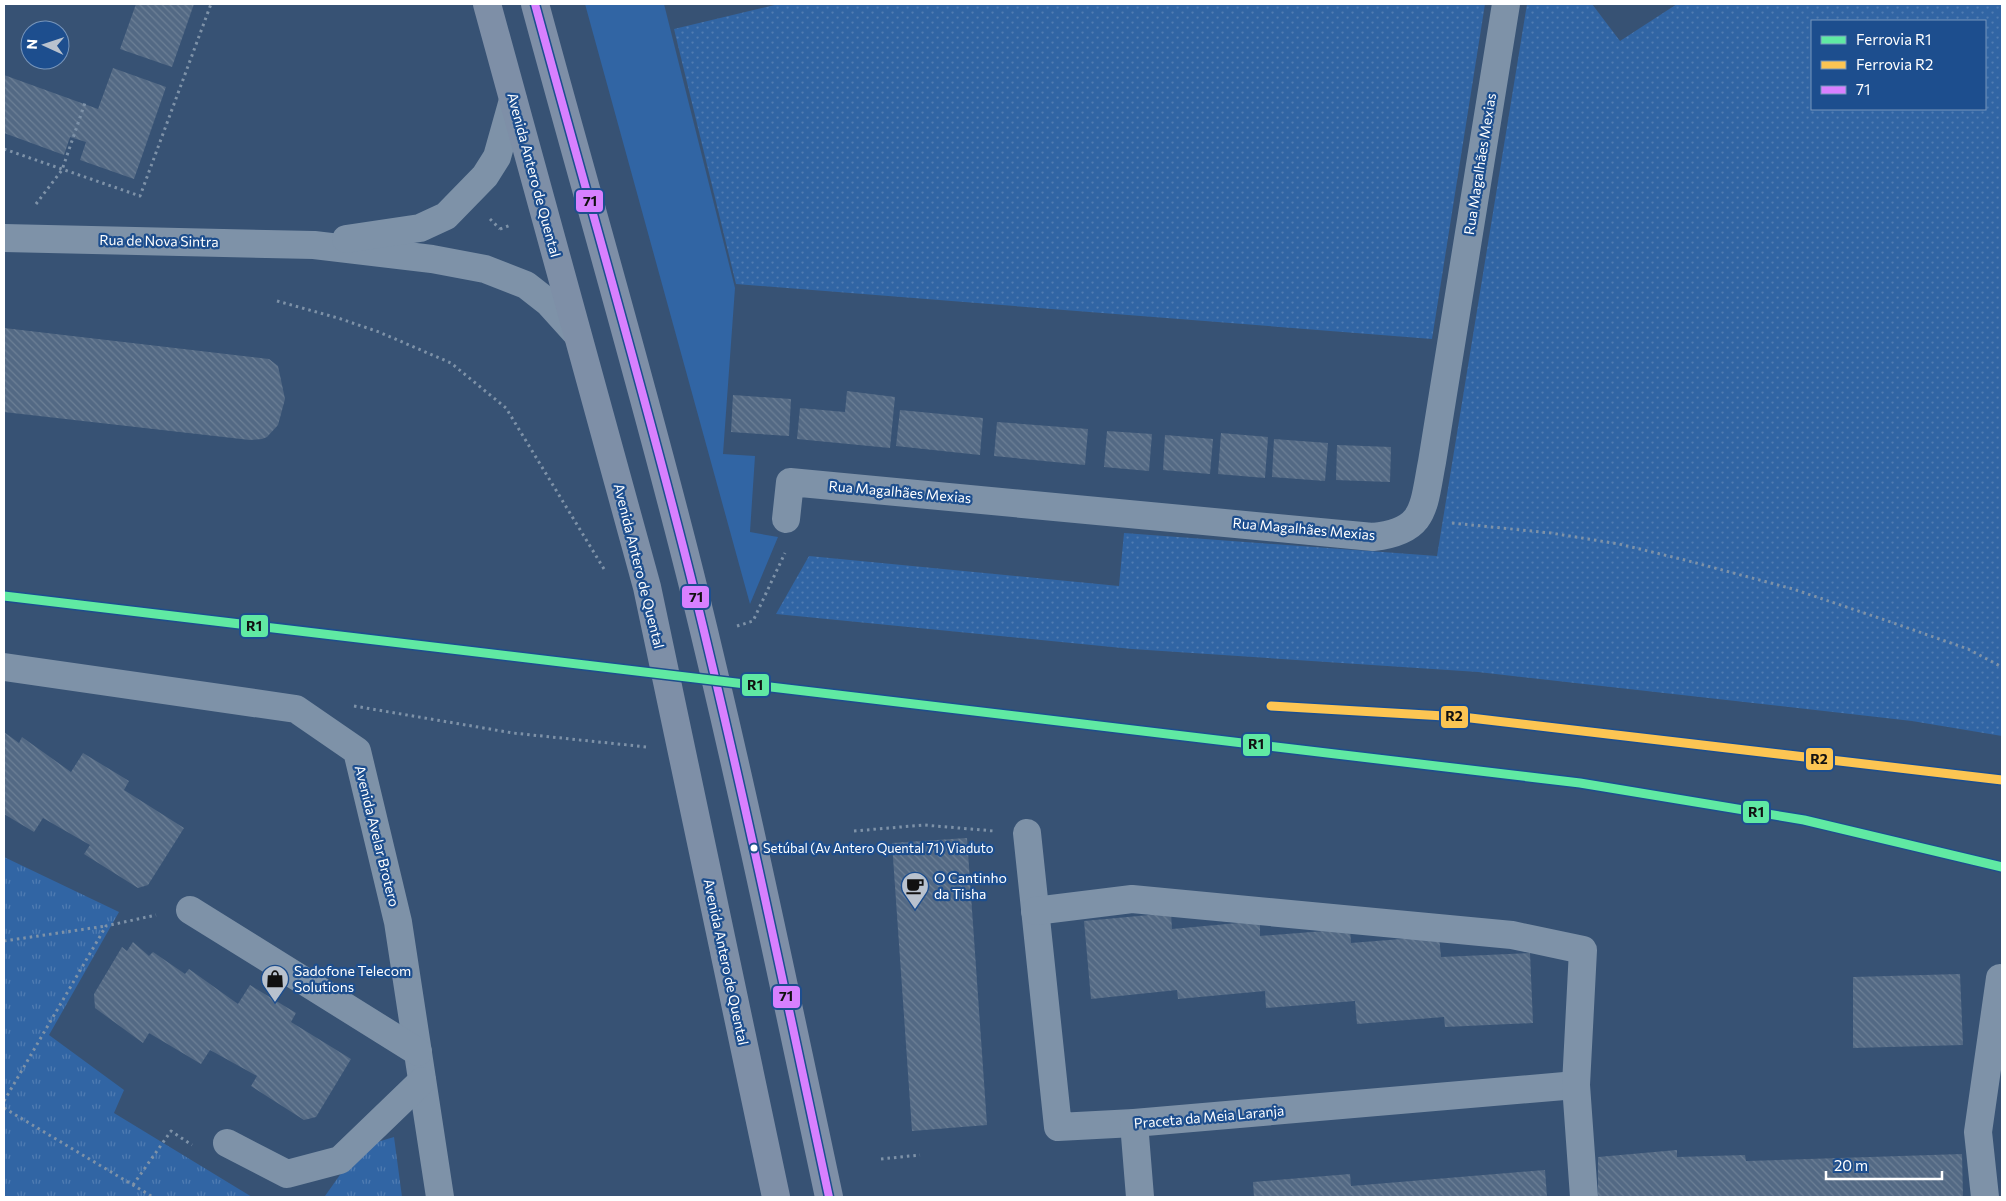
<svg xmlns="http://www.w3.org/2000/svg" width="2006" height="1201" viewBox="0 0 2006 1201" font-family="Commissioner,sans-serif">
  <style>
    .grass { fill: url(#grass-dots); fill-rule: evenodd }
    .park { fill: url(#park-tufts) }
    .garden { fill: #3165a4 }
    .building { fill: url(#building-back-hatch) }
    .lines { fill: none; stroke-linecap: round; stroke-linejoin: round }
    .path { stroke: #7e92a8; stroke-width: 3; stroke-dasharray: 2.5 4; stroke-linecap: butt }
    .street { stroke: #7e92a8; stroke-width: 28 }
    .primary { stroke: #7e8fa7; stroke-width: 28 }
    .bus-1-casing { stroke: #1d4e8e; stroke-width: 11 }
    .bus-1 { stroke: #d880ff; stroke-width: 8 }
    .rail-1-casing { stroke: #1d4e8e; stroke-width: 12 }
    .rail-2-casing { stroke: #1d4e8e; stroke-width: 12 }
    .rail-1 { stroke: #60e9a3; stroke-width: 9 }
    .rail-2 { stroke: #fcc553; stroke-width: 9 }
    .bus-dot { fill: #fff; stroke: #1d4e8e; stroke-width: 2 }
    .labels { text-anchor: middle; stroke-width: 4.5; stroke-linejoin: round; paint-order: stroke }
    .bus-label { font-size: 13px; fill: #fff; stroke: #1d4e8e; text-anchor: start }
    .street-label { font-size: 14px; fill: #fff; stroke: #1d4e8e }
    .poi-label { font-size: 14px; fill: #fff; stroke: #1d4e8e; text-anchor: start }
    .line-badge { stroke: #1d4e8e; stroke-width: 2 }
    .pale-badge-label { font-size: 14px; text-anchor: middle; font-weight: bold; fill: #111 }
  </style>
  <defs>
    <pattern id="grass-dots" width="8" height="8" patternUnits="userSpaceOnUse" patternTransform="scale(1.25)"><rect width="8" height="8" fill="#3165a4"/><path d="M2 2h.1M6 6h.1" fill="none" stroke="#507cb2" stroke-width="1.8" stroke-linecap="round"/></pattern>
    <pattern id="park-tufts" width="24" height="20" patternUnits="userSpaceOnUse" patternTransform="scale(1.25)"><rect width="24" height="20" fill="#3165a4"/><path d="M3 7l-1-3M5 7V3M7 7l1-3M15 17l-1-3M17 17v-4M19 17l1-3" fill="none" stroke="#507cb2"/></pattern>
    <pattern id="building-back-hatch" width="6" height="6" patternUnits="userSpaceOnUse" patternTransform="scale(1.25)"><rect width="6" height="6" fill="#536984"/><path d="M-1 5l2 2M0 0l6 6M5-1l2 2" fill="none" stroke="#6d8096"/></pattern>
  </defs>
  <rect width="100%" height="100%" fill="#375274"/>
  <g class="grass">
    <path d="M 779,4 L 1485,4 L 1432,339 L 736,284 L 674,29 Z"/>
    <path d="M 1527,4 L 1592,4 L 1620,41 L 1677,4 L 2002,4 L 2002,736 L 1912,721 L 1478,672 L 1132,649 L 776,614 L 809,556 L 1119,586 L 1124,533 L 1437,556 ZM 1812,21 L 1985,21 L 1985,109 L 1812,109 Z"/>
  </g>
  <g class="park">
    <path d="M 4,857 L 119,912 L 49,1035 L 124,1090 L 114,1113 L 252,1197 L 4,1197 Z"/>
    <path d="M 394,1137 L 402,1197 L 313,1197 L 325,1196 L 347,1165 L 374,1143 Z"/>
  </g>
  <path class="garden" d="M 585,4 L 664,4 L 735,288 L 723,454 L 755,456 L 750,532 L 778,537 L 750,604 Z"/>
  <g class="building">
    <path d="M 136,4 L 194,4 L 172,67 L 120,49 Z"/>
    <path d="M 113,68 L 166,87 L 134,179 L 80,160 L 86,142 L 70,137 L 64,155 L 4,133 L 4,75 L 98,109 Z"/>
    <path d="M 4,328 L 269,359 L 278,366 L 285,399 L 278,425 L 267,437 L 262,439 L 250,440 L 4,412 Z"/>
    <path d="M 847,391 L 895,397 L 890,448 L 797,439 L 800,408 L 845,412 Z"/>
    <path d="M 733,395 L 791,399 L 789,436 L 731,432 Z"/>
    <path d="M 900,410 L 983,418 L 980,455 L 896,446 Z"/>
    <path d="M 997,422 L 1088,429 L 1085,465 L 994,456 Z"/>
    <path d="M 1107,431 L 1152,434 L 1149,471 L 1104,467 Z"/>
    <path d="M 1221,433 L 1268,437 L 1265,478 L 1218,474 Z"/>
    <path d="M 1165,435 L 1213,439 L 1210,474 L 1163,470 Z"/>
    <path d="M 1274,439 L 1328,443 L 1325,481 L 1272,477 Z"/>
    <path d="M 1337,445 L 1391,447 L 1390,482 L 1336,480 Z"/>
    <path d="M 4,732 L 19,743 L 22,737 L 71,772 L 83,753 L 129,781 L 124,790 L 184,828 L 148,885 L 138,888 L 84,854 L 90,845 L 43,818 L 34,832 L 4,814 Z"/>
    <path d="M 967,838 L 987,1125 L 912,1131 L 892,843 Z"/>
    <path d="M 1171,913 L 1172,929 L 1260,921 L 1260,936 L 1350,929 L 1351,943 L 1439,936 L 1441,957 L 1530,953 L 1533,1023 L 1445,1027 L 1444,1017 L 1357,1024 L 1355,1001 L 1266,1008 L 1265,991 L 1178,999 L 1177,990 L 1091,999 L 1084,921 Z"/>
    <path d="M 133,942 L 149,956 L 153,952 L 185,974 L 189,969 L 238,1004 L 250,985 L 296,1013 L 291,1022 L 351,1059 L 316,1117 L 304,1120 L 251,1086 L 257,1076 L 210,1050 L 201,1064 L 149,1033 L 143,1043 L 95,1008 L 94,994 L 122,947 L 127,951 Z"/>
    <path d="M 1960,974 L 1963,1045 L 1853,1048 L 1853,977 Z"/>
    <path d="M 1677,1150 L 1677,1157 L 1745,1155 L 1746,1161 L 1962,1154 L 1963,1197 L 1598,1197 L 1598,1157 Z"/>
    <path d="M 1545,1170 L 1547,1197 L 1254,1197 L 1253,1182 L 1350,1174 L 1351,1186 Z"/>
  </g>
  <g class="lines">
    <g class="path">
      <path d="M 4,149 L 140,196 L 211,4"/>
      <path d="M 36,204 L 62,170 L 86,100"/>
      <path d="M 490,219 L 500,229"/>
      <path d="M 500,229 L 511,225"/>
      <path d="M 277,301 L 338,318 L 379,332 L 451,363 L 506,408 L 604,569"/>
      <path d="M 1452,523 L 1551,533 L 1619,544 L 1685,560 L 1793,589 L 1882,619 L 1968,649 L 2002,667"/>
      <path d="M 737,626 L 753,621 L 785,553"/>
      <path d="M 354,706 L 513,733 L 647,747"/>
      <path d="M 854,831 L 924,825 L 994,831"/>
      <path d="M 4,941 L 106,926"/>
      <path d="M 4,1101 L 106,926 L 156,915"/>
      <path d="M 4,1108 L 153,1197"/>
      <path d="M 881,1159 L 920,1155"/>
      <path d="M 133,1185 L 171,1131 L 192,1145"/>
    </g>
    <g class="street">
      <path d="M 4,238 L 314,245 L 432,259 L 485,269 L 526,285 L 549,303 L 577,334"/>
      <path d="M 346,239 L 420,228 L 446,216 L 485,176 L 497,157 L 513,100"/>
      <path d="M 786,519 L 790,482 L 1373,537 C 1426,531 1423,508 1432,462 L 1506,4"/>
      <path d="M 4,667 L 296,709 L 357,751 L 398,922 L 440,1197"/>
      <path d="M 1027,833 L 1058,1127 L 1134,1123 L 1576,1085"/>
      <path d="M 190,910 L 418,1052"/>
      <path d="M 1035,911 L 1132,899 L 1512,935 L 1583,950 L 1576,1085 L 1584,1197"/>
      <path d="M 1134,1123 L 1140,1197"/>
      <path d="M 227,1143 L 287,1174 L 340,1160 L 422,1081"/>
      <path d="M 1985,1197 L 1978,1132 L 2000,978"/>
    </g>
    <g class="primary">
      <path d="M 487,4 L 647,587 L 776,1197"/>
      <path d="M 535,4 C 588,200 646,396 695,594 C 744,794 786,996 829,1197"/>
    </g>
    <defs>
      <path id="bus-1" d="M 535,4 C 588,200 646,396 695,594 C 744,794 786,996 829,1197"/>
    </defs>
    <use href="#bus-1" class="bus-1-casing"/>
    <use href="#bus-1" class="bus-1"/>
    <defs>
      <path id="rail-1" d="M 4,596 L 1580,783 L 1804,820 L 2002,867"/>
      <path id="rail-2" d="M 1271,706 L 1462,717 L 2002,780"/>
    </defs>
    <use href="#rail-1" class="rail-1-casing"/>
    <use href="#rail-2" class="rail-2-casing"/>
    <use href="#rail-1" class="rail-1"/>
    <use href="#rail-2" class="rail-2"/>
  </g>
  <defs>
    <symbol id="cafe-pin" viewBox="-11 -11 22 30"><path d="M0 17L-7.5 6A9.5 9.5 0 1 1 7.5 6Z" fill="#b9c2ce" stroke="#1d4e8e"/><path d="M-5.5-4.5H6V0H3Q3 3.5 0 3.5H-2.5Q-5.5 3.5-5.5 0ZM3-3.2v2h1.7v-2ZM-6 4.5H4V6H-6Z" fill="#111"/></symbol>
    <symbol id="shop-pin" viewBox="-11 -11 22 30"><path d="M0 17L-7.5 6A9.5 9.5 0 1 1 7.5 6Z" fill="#b9c2ce" stroke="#1d4e8e"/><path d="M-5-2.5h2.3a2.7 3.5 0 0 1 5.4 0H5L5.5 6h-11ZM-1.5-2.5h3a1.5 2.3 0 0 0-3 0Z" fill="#111"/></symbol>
  </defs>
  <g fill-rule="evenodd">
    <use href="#cafe-pin" x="899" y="870" width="32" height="43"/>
    <use href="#shop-pin" x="259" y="963" width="32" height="43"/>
  </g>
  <circle class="bus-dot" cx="754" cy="848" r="4.5"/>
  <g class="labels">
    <g class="bus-label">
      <text x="763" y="853">Setúbal (Av Antero Quental 71) Viaduto</text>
    </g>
    <g class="street-label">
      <text transform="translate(1480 164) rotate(-81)" y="5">Rua Magalhães Mexias</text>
      <text transform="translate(534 175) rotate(75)" y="5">Avenida Antero de Quental</text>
      <text transform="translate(159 241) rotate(1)" y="5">Rua de Nova Sintra</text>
      <text transform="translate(900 492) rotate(5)" y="5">Rua Magalhães Mexias</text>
      <text transform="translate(1304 529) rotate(5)" y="5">Rua Magalhães Mexias</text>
      <text transform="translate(639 566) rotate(76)" y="5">Avenida Antero de Quental</text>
      <text transform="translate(377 836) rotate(76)" y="5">Avenida Avelar Brotero</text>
      <text transform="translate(726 962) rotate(78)" y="5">Avenida Antero de Quental</text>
      <text transform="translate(1209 1117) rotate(-5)" y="5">Praceta da Meia Laranja</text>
    </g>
    <g class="poi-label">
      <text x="934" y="883">O Cantinho<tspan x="934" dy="16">da Tisha</tspan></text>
      <text x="294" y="976">Sadofone Telecom<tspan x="294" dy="16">Solutions</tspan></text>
    </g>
  </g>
  <g class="line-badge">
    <rect x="575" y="189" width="29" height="24" rx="5" fill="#d880ff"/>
    <rect x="681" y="585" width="29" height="24" rx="5" fill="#d880ff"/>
    <rect x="240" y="614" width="29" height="24" rx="5" fill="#60e9a3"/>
    <rect x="741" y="673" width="29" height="24" rx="5" fill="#60e9a3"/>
    <rect x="1440" y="705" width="29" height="24" rx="5" fill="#fcc553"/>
    <rect x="1242" y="733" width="29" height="24" rx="5" fill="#60e9a3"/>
    <rect x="1805" y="747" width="29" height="24" rx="5" fill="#fcc553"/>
    <rect x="1742" y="800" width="28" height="24" rx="5" fill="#60e9a3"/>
    <rect x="772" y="985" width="29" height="24" rx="5" fill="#d880ff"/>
  </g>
  <g class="pale-badge-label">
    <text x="590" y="206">71</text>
    <text x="696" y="602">71</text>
    <text x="254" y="631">R1</text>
    <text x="755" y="690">R1</text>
    <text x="1454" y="721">R2</text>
    <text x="1256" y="749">R1</text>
    <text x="1819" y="764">R2</text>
    <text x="1756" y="817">R1</text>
    <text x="786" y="1001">71</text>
  </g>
  <rect width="2006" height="1201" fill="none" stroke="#ffffff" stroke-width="10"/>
  <rect x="1811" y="20" width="175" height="90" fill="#1d4e8e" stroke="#7795bb"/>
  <rect x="1821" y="36" width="25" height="8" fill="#60e9a3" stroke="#7795bb"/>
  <text x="1856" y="45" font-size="15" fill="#ffffff">Ferrovia R1</text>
  <rect x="1821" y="61" width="25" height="8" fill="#fcc553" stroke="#7795bb"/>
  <text x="1856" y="70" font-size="15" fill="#ffffff">Ferrovia R2</text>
  <rect x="1821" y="86" width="25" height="8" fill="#d880ff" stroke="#7795bb"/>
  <text x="1856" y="95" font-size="15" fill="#ffffff">71</text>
  <g transform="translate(45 45) rotate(273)"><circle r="24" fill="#1d4e8e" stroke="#7795bb"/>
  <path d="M0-4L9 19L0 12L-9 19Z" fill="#b9c2ce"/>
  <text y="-8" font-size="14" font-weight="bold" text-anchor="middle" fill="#ffffff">N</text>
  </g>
  <path d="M1826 1171v8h116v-8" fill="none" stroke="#ffffff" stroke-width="2.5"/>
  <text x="1834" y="1171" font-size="15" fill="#ffffff" stroke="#1d4e8e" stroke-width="4" paint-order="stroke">20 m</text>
</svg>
